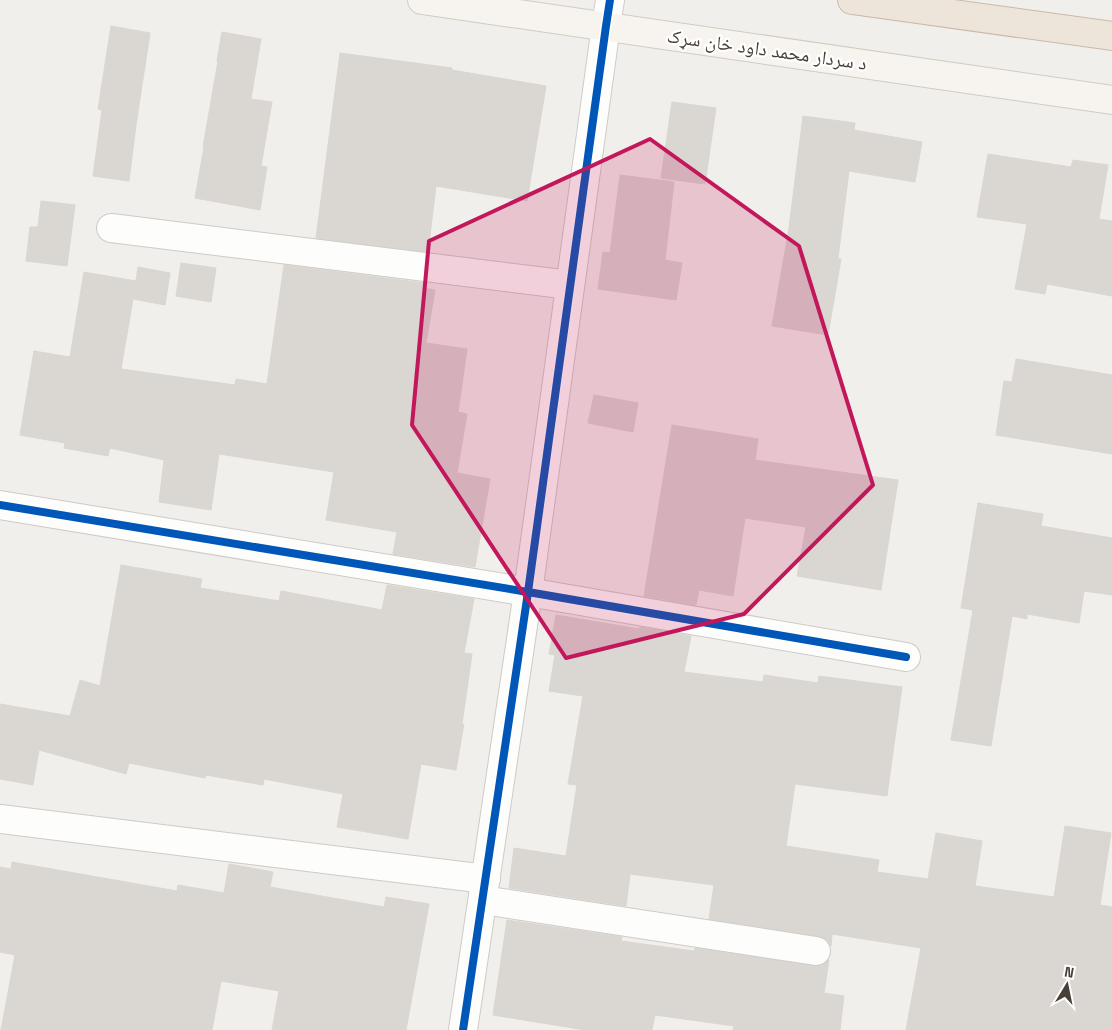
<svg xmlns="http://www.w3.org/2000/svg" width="1112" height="1030" viewBox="0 0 1112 1030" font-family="'Space Grotesk','Noto Naskh Arabic',sans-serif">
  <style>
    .building { fill: #dad6d2; stroke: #dad6d0 }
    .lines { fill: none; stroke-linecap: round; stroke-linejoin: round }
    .street-casing { stroke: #cecbc7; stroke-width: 30 }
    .secondary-casing { stroke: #d1ccc2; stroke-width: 30 }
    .highway-casing { stroke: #cabaa5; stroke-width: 30 }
    .street { stroke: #fdfdfc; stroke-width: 28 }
    .secondary { stroke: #f7f4ef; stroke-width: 28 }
    .highway { stroke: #ede5d9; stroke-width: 28 }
    .cycleway-casing { stroke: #fff; stroke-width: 11 }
    .cycleway { stroke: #0057b8; stroke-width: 8 }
    .marked { fill: #c2185b; fill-opacity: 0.2; stroke: #c2185b; stroke-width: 4; stroke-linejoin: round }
    .labels { text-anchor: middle; stroke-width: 4.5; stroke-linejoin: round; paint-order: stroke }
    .street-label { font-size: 19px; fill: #484036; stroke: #fff }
  </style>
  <rect width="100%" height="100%" fill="#f1efeb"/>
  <g class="building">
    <path d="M 111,26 L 150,33 L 136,125 L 129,181 L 93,176 L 102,110 L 98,109 Z"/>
    <path d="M 222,32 L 261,39 L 251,99 L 272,102 L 261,166 L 267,167 L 260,210 L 195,198 L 204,147 L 203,147 L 218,61 L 217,61 Z"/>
    <path d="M 340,53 L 452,68 L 452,70 L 546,86 L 527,201 L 436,186 L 428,252 L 316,238 Z"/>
    <path d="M 672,102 L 716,108 L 705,184 L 661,178 Z"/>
    <path d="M 803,116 L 855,123 L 854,130 L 922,142 L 915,182 L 849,171 L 838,258 L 841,259 L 828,335 L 772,326 L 789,228 Z"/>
    <path d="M 988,154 L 1071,167 L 1073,160 L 1108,165 L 1099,219 L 1112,221 L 1112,296 L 1047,284 L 1045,294 L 1015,289 L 1027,224 L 977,217 Z"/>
    <path d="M 620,175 L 674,182 L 665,260 L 682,263 L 676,300 L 598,289 L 603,252 L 610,253 Z"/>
    <path d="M 41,201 L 75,205 L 67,266 L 26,261 L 30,227 L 38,227 Z"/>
    <path d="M 181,263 L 216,268 L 211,302 L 176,296 Z"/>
    <path d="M 284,265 L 424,283 L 423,288 L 435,290 L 426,343 L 467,349 L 458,412 L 467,414 L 457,473 L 490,479 L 475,567 L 393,554 L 397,532 L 326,520 L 334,472 L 219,454 L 211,510 L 159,502 L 164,460 L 110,448 L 108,456 L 64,448 L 65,443 L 20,435 L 34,351 L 70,357 L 84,272 L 136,281 L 138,267 L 170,273 L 165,305 L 133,299 L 121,369 L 235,385 L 236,379 L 267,384 Z"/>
    <path d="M 1016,359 L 1112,375 L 1112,454 L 996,435 L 1004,381 L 1012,382 Z"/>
    <path d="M 594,395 L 638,403 L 633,432 L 588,423 Z"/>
    <path d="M 672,425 L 758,439 L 755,460 L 898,480 L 881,590 L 797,576 L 806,527 L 745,518 L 733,596 L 699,590 L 696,605 L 644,596 Z"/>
    <path d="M 978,503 L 1043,514 L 1041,526 L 1112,538 L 1112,595 L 1084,591 L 1079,623 L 1027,614 L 1027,619 L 1012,616 L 991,746 L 951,740 L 973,610 L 961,608 Z"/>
    <path d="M 121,565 L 202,579 L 200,588 L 279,601 L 281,591 L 382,610 L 387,585 L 474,599 L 464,653 L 472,654 L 462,724 L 464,724 L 456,770 L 421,764 L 408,839 L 337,827 L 343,794 L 264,779 L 263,785 L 206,775 L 205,778 L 129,763 L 126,774 L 39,750 L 33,785 L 0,779 L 0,704 L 70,716 L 80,680 L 100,686 Z"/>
    <path d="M 556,615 L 639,629 L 640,627 L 691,636 L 684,672 L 763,682 L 764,675 L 818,683 L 819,676 L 902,687 L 887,796 L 795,784 L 786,846 L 879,860 L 877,872 L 928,879 L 936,833 L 982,841 L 975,886 L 1054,897 L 1065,826 L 1111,833 L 1100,905 L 1112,907 L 1112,1030 L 906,1030 L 921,948 L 832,934 L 831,946 L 826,939 L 818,936 L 709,919 L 714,885 L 630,874 L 626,906 L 509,888 L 514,848 L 566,856 L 577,785 L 568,784 L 583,696 L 549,691 L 555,655 L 549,654 Z"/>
    <path d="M 12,862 L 177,891 L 178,885 L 224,893 L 229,864 L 273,872 L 270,887 L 384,907 L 386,897 L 429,904 L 406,1030 L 272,1030 L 279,991 L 221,981 L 212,1030 L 1,1030 L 15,955 L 0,952 L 0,867 L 11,869 Z"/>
    <path d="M 507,920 L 622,937 L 621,941 L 694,951 L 695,948 L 814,966 L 822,965 L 829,960 L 824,993 L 844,996 L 840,1030 L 733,1030 L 734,1026 L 655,1015 L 652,1030 L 585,1030 L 493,1015 Z"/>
  </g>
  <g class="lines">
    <defs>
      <g id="street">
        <path d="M 111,228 L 570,285"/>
        <path d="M 0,505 L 528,592 L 906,657"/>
        <path d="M 0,819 L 486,879"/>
        <path d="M 483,900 L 816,951"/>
        <path d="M 463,1030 L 528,592 L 606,26 L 610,0"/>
      </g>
      <path id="secondary" d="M 422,0 L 1112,100"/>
      <path id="highway" d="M 852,0 L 1112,36"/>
    </defs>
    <use href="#street" class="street-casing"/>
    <use href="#secondary" class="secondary-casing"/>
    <use href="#highway" class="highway-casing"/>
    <use href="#street" class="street"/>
    <use href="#secondary" class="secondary"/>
    <use href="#highway" class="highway"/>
    <defs>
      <g id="cycleway">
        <path d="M 0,505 L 528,592 L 906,657"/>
        <path d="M 463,1030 L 528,592 L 606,26 L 610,0"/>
      </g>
    </defs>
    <use href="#cycleway" class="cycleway-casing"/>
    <use href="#cycleway" class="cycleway"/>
  </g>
  <path class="marked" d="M 650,139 L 799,246 L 873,485 L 744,614 L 566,658 L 412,425 L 429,241 Z"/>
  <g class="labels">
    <g class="street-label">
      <text transform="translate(767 49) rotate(8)" y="7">د سردار محمد داود خان سړک</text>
    </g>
  </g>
  <g transform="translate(1067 985) rotate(10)" stroke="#ffffff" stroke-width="4" paint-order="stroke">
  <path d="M0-4L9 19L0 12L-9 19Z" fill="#484036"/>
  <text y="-8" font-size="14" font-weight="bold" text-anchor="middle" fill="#484036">N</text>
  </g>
</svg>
